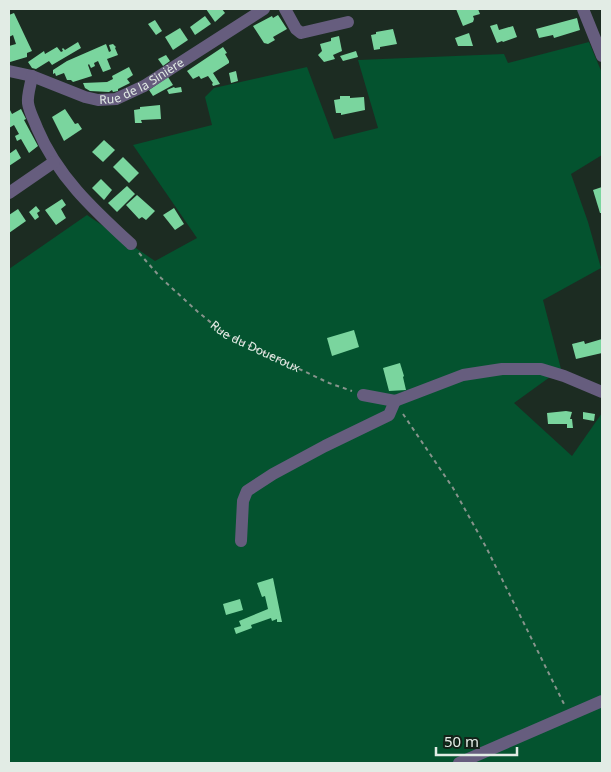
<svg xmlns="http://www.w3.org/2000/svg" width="611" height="772" viewBox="0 0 611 772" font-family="'Noto Sans',sans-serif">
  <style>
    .green { fill: #04532f }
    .building { fill: #7ad59e }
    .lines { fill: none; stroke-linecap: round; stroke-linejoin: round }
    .path { stroke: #87948c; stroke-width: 2; stroke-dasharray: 4 4; stroke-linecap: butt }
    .minor { stroke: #665d7e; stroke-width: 12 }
    .labels { text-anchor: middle; stroke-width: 5; stroke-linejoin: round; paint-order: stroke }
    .street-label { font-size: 12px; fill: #e2ece5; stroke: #132219 }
  </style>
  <rect width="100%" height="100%" fill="#1c2c22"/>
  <path class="green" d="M 589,42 L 602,73 L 602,155 L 571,174 L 588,222 L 601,268 L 543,300 L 561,369 L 514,403 L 572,456 L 602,413 L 602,763 L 9,763 L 9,269 L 87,215 L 155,261 L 197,238 L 133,145 L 212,125 L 205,97 L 214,88 L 307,67 L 334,139 L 378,128 L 358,60 L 504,54 L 508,63 Z"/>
  <g class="building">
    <path d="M 206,9 L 222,9 L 225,13 L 215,22 Z"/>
    <path d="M 456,9 L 478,9 L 480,14 L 473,16 L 474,19 L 473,22 L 463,26 Z"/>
    <path d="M 14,13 L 32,51 L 27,53 L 27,57 L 10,62 L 9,46 L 16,44 L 13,35 L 9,37 L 9,15 Z"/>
    <path d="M 278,15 L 287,29 L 273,37 L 275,40 L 268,44 L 264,43 L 253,26 L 272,16 L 273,18 Z"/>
    <path d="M 205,16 L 211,24 L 195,35 L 190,27 Z"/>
    <path d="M 577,18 L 580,30 L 554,38 L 553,35 L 539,38 L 536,29 Z"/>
    <path d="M 155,20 L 162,31 L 156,35 L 148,24 Z"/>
    <path d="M 497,24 L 499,30 L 513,26 L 517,37 L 503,42 L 502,41 L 497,43 L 490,26 Z"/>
    <path d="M 180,28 L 188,40 L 173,50 L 165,37 Z"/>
    <path d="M 393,29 L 397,44 L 380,47 L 380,49 L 374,50 L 371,35 L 376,34 L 376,32 Z"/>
    <path d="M 469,33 L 473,46 L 458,46 L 455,38 Z"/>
    <path d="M 339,36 L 342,51 L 333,55 L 335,59 L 324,62 L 318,55 L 322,51 L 320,44 L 331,41 L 331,38 Z"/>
    <path d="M 78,42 L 81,48 L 52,65 L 49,61 L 36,69 L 32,68 L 28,62 L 44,51 L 45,54 L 57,47 L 61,52 L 63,51 L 62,49 L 63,48 L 65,50 Z"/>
    <path d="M 106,44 L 109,52 L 111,51 L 109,45 L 113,44 L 116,47 L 115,48 L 118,55 L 107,59 L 111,69 L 103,72 L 98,61 L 94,63 L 95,66 L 91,68 L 89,64 L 88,65 L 92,76 L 73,82 L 71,80 L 67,80 L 64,73 L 56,76 L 55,73 L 53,74 L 53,70 L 67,61 Z"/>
    <path d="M 223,47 L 227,53 L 225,54 L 229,61 L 229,63 L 213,73 L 220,84 L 213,86 L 212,84 L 213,83 L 208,76 L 201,79 L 199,76 L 193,79 L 187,71 Z"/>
    <path d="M 356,51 L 358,57 L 343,61 L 340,56 Z"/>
    <path d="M 166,55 L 170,61 L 163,66 L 158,59 Z"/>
    <path d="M 129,67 L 133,75 L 127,79 L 130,83 L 118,89 L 118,91 L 113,92 L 112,90 L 109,92 L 90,91 L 85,88 L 83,83 L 107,82 L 113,79 L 112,76 Z"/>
    <path d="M 236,71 L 238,81 L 231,83 L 229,73 Z"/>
    <path d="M 168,77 L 173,85 L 153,96 L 149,90 Z"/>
    <path d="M 174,87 L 175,88 L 181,87 L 182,92 L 169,94 L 167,90 Z"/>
    <path d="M 340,96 L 350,96 L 350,98 L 364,97 L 365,110 L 341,115 L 341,113 L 336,113 L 334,100 L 340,99 Z"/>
    <path d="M 160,105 L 161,119 L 141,120 L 142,123 L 135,123 L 134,110 L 140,109 L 140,107 Z"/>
    <path d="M 9,108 L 12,114 L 21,109 L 26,119 L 24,120 L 38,146 L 29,153 L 21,139 L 17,141 L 15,136 L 19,134 L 14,125 L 9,128 Z"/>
    <path d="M 65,109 L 75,124 L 78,123 L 82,129 L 64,141 L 52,117 Z"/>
    <path d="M 104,140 L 115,150 L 103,162 L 92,152 Z"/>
    <path d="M 16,149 L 21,158 L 9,166 L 9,154 Z"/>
    <path d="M 123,157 L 139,173 L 129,183 L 113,167 Z"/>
    <path d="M 101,179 L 112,190 L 104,200 L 92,188 Z"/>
    <path d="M 127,186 L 135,194 L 117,212 L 108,203 Z"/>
    <path d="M 602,187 L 602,213 L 600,213 L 593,190 Z"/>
    <path d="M 137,195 L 155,211 L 146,220 L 142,217 L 139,219 L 126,205 Z"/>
    <path d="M 62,199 L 66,205 L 61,209 L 66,218 L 56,225 L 45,210 Z"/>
    <path d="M 36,206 L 40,211 L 37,213 L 39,217 L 35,220 L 29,212 Z"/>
    <path d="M 174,208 L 184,224 L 175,230 L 163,215 Z"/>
    <path d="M 18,209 L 26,221 L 9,233 L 9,215 Z"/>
    <path d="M 354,330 L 359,347 L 332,356 L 327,338 Z"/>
    <path d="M 602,339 L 602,353 L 576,359 L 572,344 L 584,341 L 585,344 Z"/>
    <path d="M 400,363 L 404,376 L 403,377 L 406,390 L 389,391 L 383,368 Z"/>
    <path d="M 566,411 L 572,412 L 570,419 L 572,419 L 573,428 L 567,428 L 567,424 L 548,424 L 547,413 Z"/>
    <path d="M 583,412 L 595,414 L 594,421 L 583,419 Z"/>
    <path d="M 273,578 L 282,622 L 277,622 L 277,619 L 272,621 L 271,618 L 251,625 L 252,628 L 236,634 L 234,628 L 241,626 L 239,621 L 268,609 L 265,596 L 262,597 L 257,583 Z"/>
    <path d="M 240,599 L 243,610 L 226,615 L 223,604 Z"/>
  </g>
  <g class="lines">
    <g class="path">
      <path id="s1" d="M 139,253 L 161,278 L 198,312 L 225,334 L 329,383 L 352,391"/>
      <path d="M 403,414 L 453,488 L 486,547 L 564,704"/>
    </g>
    <g class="minor">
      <path d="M 285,9 L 296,29 L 301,33 L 348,22"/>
      <path d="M 583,9 L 602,56"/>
      <path id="s2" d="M 9,71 L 32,76 L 85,97 L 98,100 L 116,99 L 144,86 L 264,9"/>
      <path d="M 32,76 C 31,84 27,95 28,103 C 29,111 34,120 37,128 C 57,176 93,209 131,244"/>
      <path d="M 9,193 L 54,162"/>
      <path d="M 363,395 L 395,401 L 463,375 L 502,369 L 541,369 L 564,376 L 602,392"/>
      <path d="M 241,541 L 243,501 L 247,491 L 273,474 L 325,446 L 389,415 L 395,401"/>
      <path d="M 459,763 L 602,701"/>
    </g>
  </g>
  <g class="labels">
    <g class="street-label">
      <text dy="4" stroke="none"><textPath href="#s2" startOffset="142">Rue de la Sinière</textPath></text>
      <text dy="4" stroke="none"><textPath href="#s1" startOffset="151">Rue du Doueroux</textPath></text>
    </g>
  </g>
  <rect width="611" height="772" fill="none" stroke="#e2ece5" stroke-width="20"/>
  <path d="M436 747v8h81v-8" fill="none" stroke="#e2ece5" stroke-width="2.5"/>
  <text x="444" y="747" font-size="15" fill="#e2ece5" stroke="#132219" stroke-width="4" paint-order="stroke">50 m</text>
</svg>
